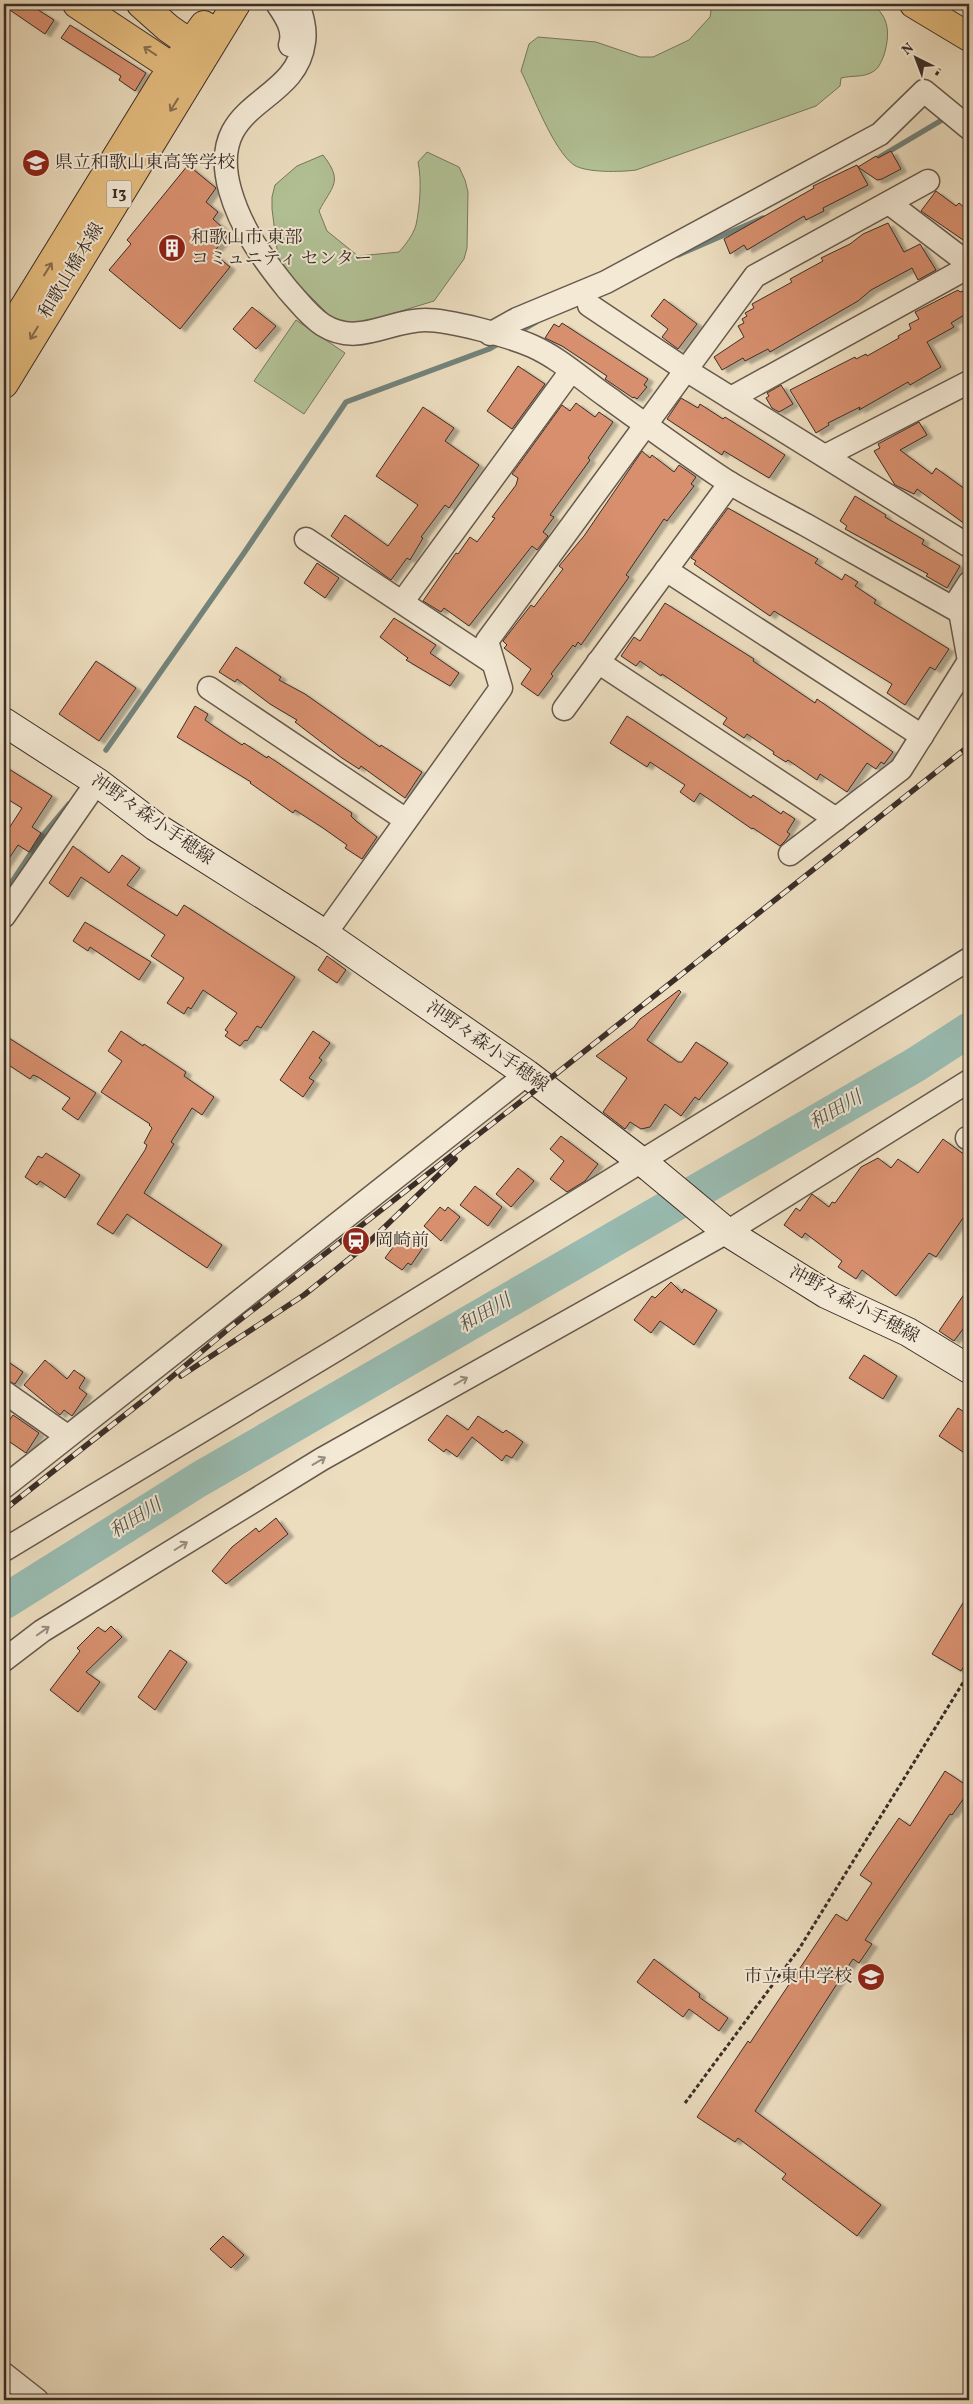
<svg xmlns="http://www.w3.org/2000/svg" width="973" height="2404" font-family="Vollkorn,'Noto Serif JP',serif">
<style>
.green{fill:#b2c296;stroke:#76785f}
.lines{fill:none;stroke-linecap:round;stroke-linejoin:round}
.stream{stroke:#73837b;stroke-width:5.5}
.river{stroke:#99bcb2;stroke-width:35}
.building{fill:#d78f6e;stroke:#3b2e28;filter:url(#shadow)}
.minor-casing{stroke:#675a4e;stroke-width:25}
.secondary-casing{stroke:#3b2e28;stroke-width:30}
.primary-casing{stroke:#3b2e28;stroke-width:30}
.motorway-casing{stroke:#3b2e28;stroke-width:30}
.path{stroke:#3b2e28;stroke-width:3;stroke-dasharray:4 2.5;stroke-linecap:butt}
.minor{stroke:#f3e9d5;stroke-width:22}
.secondary{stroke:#f3e9d5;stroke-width:28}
.primary{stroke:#e6be80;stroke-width:28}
.motorway{stroke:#e6be80;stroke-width:28}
.rail-casing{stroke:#3b2e28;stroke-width:5.5}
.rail{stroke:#f3e9d5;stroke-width:4;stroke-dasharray:11;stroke-linecap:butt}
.oneway{stroke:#886f50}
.oneway2{stroke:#978c7e}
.labels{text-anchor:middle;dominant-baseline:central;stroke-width:4;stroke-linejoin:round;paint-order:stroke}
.shield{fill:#f3e9d5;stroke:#72665c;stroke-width:1}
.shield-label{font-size:16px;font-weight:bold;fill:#3b2e28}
.poi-label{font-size:18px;fill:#3b2e28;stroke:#f3e9d5;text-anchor:start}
.street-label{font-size:18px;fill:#3b2e28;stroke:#f3e9d5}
.water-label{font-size:19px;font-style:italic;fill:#52524a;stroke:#f3e9d5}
</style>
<defs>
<filter id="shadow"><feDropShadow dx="5.5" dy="3" stdDeviation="1" flood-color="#0004"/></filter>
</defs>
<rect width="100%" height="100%" fill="#ecddbf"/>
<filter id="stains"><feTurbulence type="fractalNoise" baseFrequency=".004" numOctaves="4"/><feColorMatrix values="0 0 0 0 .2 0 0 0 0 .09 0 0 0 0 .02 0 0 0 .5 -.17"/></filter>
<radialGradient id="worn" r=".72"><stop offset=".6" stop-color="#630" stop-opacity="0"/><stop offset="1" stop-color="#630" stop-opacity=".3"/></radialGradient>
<g class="green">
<path d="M712 4H871C890 16 890 35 884 55 882 60 879 68 874 71 864 78 853 75 841 78L840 86 816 106 636 170C622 172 586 173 574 165 553 150 533 95 521 71L529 44 538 37 596 42 640 57H653L689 40 710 17Z"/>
<path d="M427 152 459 167 465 180 468 192 467 248 464 259 434 301 375 319 346 324 334 320 279 265 272 209V197L275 185 297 166 323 155C344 182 332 186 319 211L327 231 358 256 399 252C406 244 413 235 416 225 420 206 422 180 418 162Z"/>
<polygon points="296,320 345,353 304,414 254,381"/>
</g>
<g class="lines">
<g class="stream">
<polyline points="873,161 947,117"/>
<polyline points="678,255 763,218"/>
<polyline points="516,334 536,322"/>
<polyline points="106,750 244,553 346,402 489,349 501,342"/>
<polyline points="4,894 43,835 69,804"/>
</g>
<polyline class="river" points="4,1602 198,1480 915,1065 969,1030"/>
</g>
<g class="building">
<polygon points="4,4 29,4 54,20 45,34 4,6"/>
<polygon points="70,25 146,73 135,91 119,80 121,76 61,38"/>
<polygon points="891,151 901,169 882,179 877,180 858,167 876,156 878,158"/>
<polygon points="188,165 216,188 206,202 218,212 213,219 223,228 221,231 227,236 213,253 230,267 180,329 109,270 131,244 127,240"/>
<polygon points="857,165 868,185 823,208 824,211 806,220 804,216 747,250 744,245 730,254 724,239 814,188 813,186"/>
<polygon points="936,191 956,206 959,203 969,211 969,244 921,211"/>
<polygon points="888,223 904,252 920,244 936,270 918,280 912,268 871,290 858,301 770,352 768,349 745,361 743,358 722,370 714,357 744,337 738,326 744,323 742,319 747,316 745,313 754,308 752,304 792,282 790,279 823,261 821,258 850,244 863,234"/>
<polygon points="958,290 960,292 963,291 969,302 969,312 951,323 954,327 927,342 941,367 910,385 908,382 859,410 860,407 828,423 829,425 816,433 790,390 855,357 856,359 866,354 867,356 899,338 898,336 911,329 909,324 919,319 915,312"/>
<polygon points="664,299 697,324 678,349 662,337 668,329 651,316"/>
<polygon points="252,307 276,326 256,349 233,329"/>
<polygon points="562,323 648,379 644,385 647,387 637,399 634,397 633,398 605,379 607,376 562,346 545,338 554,324 559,327"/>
<polygon points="518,366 545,384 512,429 487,411"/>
<polygon points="781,385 793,404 779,412 772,408 766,398 769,396 767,393"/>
<polygon points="681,398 698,408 700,404 723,419 725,417 785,455 769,478 724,451 722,455 667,419"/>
<polygon points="576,403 595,417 599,412 613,422 588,458 590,460 550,515 554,517 543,532 548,536 537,550 532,546 469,626 444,608 441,612 423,601 456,553 458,554 470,537 477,542 495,518 492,517 516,485 518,478 512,474 562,405 570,411"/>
<polygon points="423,407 454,428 445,441 479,465 449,508 445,505 421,537 423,538 410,560 407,558 391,580 331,536 345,515 388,546 418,505 376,476"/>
<polygon points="919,422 927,435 900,450 932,474 936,468 969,492 969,527 917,489 914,494 895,485 874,451 880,448 878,444"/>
<polygon points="642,451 650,458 652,455 674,472 679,465 696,477 691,484 694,486 667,521 664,519 626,575 629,577 581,645 578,642 575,647 573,645 551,674 553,676 538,696 521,684 531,669 504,648 507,645 503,641 531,605 534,607 563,569 559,566 584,536"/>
<polygon points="855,496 886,515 885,517 924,540 922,544 960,566 947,588 926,576 928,574 845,529 847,526 840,521"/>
<polygon points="728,508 818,559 815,563 842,580 845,574 858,582 855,586 876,600 874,603 949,649 935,670 930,667 905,705 887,693 892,684 774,611 770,616 694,564 696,561 691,558"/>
<polygon points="317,563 339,578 325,598 304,583"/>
<polygon points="665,603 754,659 753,661 815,703 817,699 893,752 884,764 881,762 876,769 867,763 847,792 820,774 817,780 788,760 786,762 773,754 774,752 747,734 744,738 723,724 727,718 662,674 661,676 640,661 636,666 621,656 634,637 640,641"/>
<polygon points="394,618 436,645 430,653 459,673 450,686 406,660 408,658 380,637"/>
<polygon points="236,647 281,677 279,680 305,694 380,747 381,745 422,772 405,798 361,766 359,769 342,758 295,722 297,720 270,704 237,679 235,682 219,672"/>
<polygon points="96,661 136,688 99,741 59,714"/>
<polygon points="195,706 208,714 205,720 215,727 242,745 244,743 267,758 268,756 352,813 351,816 356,821 377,837 362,859 345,848 347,845 323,828 295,810 293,813 250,783 251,782 177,737"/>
<polygon points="627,716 751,798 753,795 781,814 783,811 795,819 787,832 790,834 785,841 780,846 753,828 752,829 700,793 694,802 680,792 685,785 650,762 647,767 610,743"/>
<polygon points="4,766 52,796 32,827 41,833 29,852 18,845 4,866 4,836 22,808 4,797"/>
<polygon points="73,846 109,873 122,855 140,868 127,885 177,916 184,905 295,977 261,1028 257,1026 247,1041 245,1040 240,1046 225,1036 228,1032 225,1030 237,1013 203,990 191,1009 188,1007 184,1014 167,1003 184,978 151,956 165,935 81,877 68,897 49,883"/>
<polygon points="85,922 151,962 139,980 90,947 88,951 73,941"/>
<polygon points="327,956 346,970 337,983 318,970"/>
<polygon points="679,990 681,992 647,1040 678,1062 682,1062 696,1042 728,1063 699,1100 695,1097 681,1116 665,1104 650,1127 641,1129 630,1122 625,1129 603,1112 627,1078 596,1056 634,1027 640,1019"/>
<polygon points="121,1031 143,1046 144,1044 186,1072 184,1076 214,1097 202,1115 192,1108 171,1142 174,1144 144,1193 222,1245 207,1268 127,1214 113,1234 97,1224 145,1150 147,1145 144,1143 152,1128 149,1125 150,1124 101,1092 122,1061 108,1051"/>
<polygon points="313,1031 330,1043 319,1058 322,1060 309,1078 314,1081 303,1097 280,1080"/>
<polygon points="4,1035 96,1093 78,1120 62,1109 70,1098 38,1077 33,1075 30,1079 4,1062"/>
<polygon points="561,1136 598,1164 585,1181 567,1192 550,1179 564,1161 550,1149"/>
<polygon points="943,1139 969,1158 969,1223 963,1218 936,1257 929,1253 896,1296 862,1270 856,1279 838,1267 842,1261 805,1233 802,1238 784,1225 796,1208 800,1211 812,1194 829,1207 832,1202 835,1203 861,1167 878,1158 891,1168 898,1159 918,1173"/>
<polygon points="46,1153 80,1175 65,1198 40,1181 37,1185 25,1177 38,1156 42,1158"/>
<polygon points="518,1168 534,1181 511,1207 496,1194"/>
<polygon points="475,1186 502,1207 488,1226 460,1205"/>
<polygon points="440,1207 445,1211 448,1207 460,1217 441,1241 424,1226"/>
<polygon points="404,1232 424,1246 411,1265 408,1263 402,1270 385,1258"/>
<polygon points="671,1282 682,1293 684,1289 717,1310 694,1345 660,1321 651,1333 634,1320 652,1296 655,1298"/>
<polygon points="969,1287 969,1321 954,1341 939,1331"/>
<polygon points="864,1355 897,1376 883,1399 849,1378"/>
<polygon points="4,1359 23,1372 15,1384 4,1379"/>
<polygon points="45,1360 67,1379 74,1370 85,1378 79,1388 87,1394 72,1416 64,1410 60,1415 24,1385"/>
<polygon points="958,1408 969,1415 969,1456 939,1436"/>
<polygon points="13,1415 39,1433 26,1453 4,1438 4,1428"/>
<polygon points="447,1415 468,1430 478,1416 503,1433 506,1430 523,1442 512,1458 506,1455 502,1461 472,1437 457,1457 446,1449 444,1452 428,1440"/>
<polygon points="276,1518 288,1534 226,1584 212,1571 232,1547 256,1528 259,1532"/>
<polygon points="969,1593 969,1657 961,1671 932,1654"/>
<polygon points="111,1626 122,1637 86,1672 100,1682 78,1712 50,1690 80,1651 77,1648 98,1627 105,1632"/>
<polygon points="170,1650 187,1662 155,1710 138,1697"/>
<polygon points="945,1771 969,1787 969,1791 952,1815 950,1814 865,1940 872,1944 859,1963 853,1959 755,2111 881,2205 857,2236 782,2179 786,2174 738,2138 735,2142 697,2117 748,2041 750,2043 836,1914 847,1921 872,1883 860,1875 899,1818 910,1826"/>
<polygon points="654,1959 700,1994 699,1997 728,2018 719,2031 689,2009 683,2017 637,1982"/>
<polygon points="223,2236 244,2255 231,2268 210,2249"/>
</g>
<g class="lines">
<g class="minor-casing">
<g id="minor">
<path d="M298 4C302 16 306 29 304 42 296 107 205 99 230 190 241 229 263 259 288 290 299 302 309 316 323 325 358 347 389 320 425 320 450 320 509 336 532 346 559 358 582 379 606 396 646 425 687 455 728 482 753 497 780 511 806 525 857 554 909 583 960 612"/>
<path d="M278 5C286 17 295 30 290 45"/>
<polyline points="889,203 969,264"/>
<polyline points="589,305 686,370 969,546"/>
<polyline points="490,334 517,319 606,282 880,134 924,91 969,128"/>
<polyline points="731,398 969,267"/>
<polyline points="825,456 969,382"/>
<polyline points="306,539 492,662"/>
<polyline points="666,570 922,736"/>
<polyline points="403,601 571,371"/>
<polyline points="598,662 836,819"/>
<polyline points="209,688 406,820"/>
<polyline points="564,709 730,483"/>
<polyline points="790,854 901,769 969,661 958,600 969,583"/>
<polyline points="4,916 97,782"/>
<polyline points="325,934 501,688 487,641 755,276 928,181"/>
<polyline points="967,1138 969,1139"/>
<polyline points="4,1392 67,1436"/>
<polyline points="4,1487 527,1074"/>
<polyline points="4,1550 339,1348 969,959"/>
<polyline points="4,1660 42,1631 322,1459 727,1232 969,1081"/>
<polyline points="4,2374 37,2400"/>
</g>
</g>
<g class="secondary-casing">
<polyline id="secondary" points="4,722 97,782 156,827 325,934 527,1074 650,1168 727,1232 826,1294 908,1332 969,1369"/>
</g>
<g class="primary-casing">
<g id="primary">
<polyline points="4,340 162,83 204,25"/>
<polyline points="4,384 236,4"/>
</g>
</g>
<g class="motorway-casing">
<g id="motorway">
<polyline points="77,4 190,79"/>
<polyline points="141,4 168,28 205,54"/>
<polyline points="914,4 969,37"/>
</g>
</g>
<g class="path">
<polyline points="936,75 940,69"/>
<polyline points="685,2103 799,1949 969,1673"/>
</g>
<use href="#minor" class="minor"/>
<use href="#secondary" class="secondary"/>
<use href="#primary" class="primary"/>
<use href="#motorway" class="motorway"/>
<g class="rail-casing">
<g id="rail">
<polyline points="181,1376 304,1295 364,1247 455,1159"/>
<polyline points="4,1510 149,1396 232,1326 542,1085 969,746"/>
</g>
</g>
<use href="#rail" class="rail"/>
</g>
<defs><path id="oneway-shaft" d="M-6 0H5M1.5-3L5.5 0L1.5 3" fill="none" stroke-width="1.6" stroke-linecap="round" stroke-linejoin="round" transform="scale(1.25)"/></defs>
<g class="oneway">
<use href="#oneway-shaft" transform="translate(150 51) rotate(-146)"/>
<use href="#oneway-shaft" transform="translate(174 105) rotate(122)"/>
<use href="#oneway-shaft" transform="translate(48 269) rotate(-58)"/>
<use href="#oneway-shaft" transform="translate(34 333) rotate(121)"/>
</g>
<g class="oneway2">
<use href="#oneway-shaft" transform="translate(461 1381) rotate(-29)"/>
<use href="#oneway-shaft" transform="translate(319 1461) rotate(-31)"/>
<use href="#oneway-shaft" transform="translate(181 1546) rotate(-32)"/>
<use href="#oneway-shaft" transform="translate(43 1631) rotate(-35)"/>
</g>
<defs>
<g id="school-disc" transform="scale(1.4375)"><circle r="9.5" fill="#8f2418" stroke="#f3e9d5"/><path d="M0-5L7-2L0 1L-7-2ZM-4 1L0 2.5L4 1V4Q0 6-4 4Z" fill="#fff"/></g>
<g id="building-disc" transform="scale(1.4375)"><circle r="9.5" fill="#8f2418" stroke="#f3e9d5"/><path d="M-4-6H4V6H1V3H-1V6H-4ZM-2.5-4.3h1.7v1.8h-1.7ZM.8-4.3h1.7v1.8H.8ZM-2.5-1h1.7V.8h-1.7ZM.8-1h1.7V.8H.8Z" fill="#fff"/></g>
<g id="station-disc" transform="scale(1.4375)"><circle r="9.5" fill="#8f2418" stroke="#f3e9d5"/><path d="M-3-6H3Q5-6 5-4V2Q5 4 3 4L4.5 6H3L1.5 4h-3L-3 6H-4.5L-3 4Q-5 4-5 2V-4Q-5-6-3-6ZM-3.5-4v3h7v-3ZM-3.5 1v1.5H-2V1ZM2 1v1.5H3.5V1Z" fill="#fff"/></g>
</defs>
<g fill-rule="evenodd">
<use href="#school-disc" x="36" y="163"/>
<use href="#building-disc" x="172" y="248"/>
<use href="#station-disc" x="356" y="1241"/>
<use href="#school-disc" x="871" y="1977"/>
</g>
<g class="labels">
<rect class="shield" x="106.5" y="180.5" width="25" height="27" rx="4"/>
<g class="shield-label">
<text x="119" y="194">13</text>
</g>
<g class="poi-label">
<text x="55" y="163">県立和歌山東高等学校</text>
<text x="191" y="238">和歌山市 東部<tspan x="191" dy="21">コミュニティ センター</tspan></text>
<text x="375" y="1241">岡崎前</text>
<text x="852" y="1977" text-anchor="end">市立東中学校</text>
</g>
<g class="street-label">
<text transform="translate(72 271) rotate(-59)">和歌山橋本線</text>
<text transform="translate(152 820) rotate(35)">沖野々森小手穂線</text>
<text transform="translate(487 1047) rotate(35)">沖野々森小手穂線</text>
<text transform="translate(854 1305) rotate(28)">沖野々森小手穂線</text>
</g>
<g class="water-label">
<text transform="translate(836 1111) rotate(-30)">和田川</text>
<text transform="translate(485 1314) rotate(-30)">和田川</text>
<text transform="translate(136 1519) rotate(-32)">和田川</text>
</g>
</g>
<rect width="973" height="2404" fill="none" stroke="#ecddbf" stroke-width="20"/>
<rect x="5" y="5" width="963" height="2394" fill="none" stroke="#3b2e28" stroke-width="2.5"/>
<rect x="10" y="10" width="953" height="2384" fill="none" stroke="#3b2e28"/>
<g transform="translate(916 58) rotate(318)" stroke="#f3e9d5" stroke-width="4" paint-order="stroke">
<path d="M0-4L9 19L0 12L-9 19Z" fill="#3b2e28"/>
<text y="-8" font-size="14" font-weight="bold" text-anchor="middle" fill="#3b2e28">N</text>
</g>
<rect width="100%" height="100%" filter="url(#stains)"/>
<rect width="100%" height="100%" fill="url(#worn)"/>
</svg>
